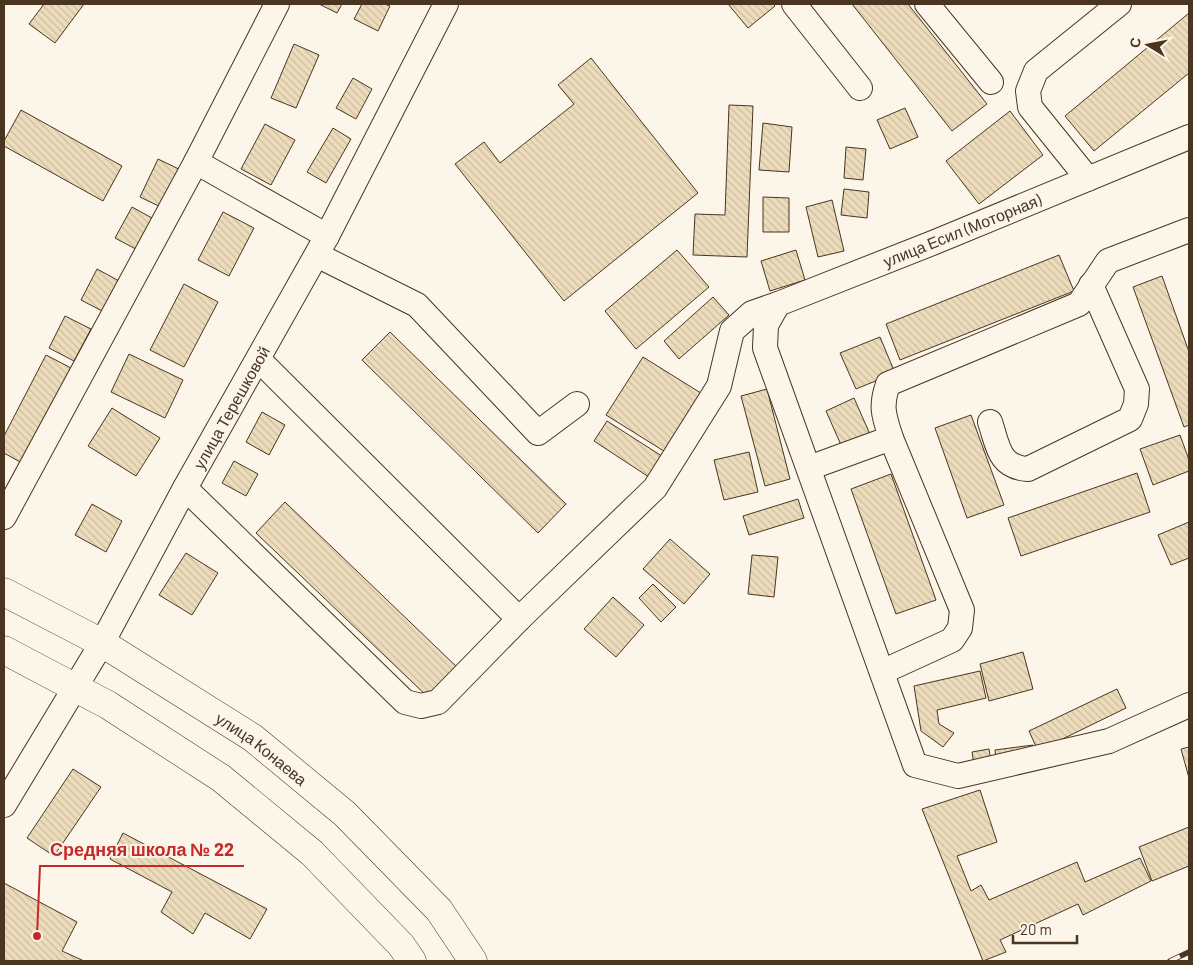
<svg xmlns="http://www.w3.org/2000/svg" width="1193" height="965" font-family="Barlow,sans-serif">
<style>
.building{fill:url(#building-back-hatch);stroke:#4a3520}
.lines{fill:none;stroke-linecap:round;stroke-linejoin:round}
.minor-casing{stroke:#4a3520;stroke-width:26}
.major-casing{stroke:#4a3520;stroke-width:29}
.minor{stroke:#fbf6e9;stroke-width:24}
.major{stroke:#fbf6e9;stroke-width:28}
.rail-casing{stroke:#4a3520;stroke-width:5.5}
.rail{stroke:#fbf6e9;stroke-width:4;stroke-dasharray:11;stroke-linecap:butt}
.labels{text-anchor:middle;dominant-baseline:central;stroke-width:4;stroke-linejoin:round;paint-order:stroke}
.street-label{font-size:16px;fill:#4a3520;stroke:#fbf6e9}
.leader{fill:none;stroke:#c62828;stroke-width:2}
.callout-dot{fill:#c62828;stroke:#fbf6e9;stroke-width:2}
.callout-label{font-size:18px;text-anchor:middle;font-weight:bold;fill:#c62828;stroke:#fbf6e9;stroke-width:4;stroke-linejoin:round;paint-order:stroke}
</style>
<defs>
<pattern id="building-back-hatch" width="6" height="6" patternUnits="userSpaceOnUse" patternTransform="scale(1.25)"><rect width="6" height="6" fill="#ecdcbc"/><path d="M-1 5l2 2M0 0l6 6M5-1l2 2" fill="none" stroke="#ccbda1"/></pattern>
</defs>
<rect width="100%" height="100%" fill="#fbf6e9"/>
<g class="building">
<polygon points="44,4 84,4 55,43 29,24"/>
<polygon points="319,4 342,4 337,13"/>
<polygon points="362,4 385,4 390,6 378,31 354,19"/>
<polygon points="728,4 773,4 775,6 748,28"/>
<polygon points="852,4 908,4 987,104 952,131"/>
<polygon points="1189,13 1189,73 1094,151 1065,116"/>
<polygon points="294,44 319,55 296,108 271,98"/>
<polygon points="591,58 698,193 564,301 455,164 484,142 500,163 574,104 558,85"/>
<polygon points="353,78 372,89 356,119 336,108"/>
<polygon points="729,105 753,106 747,257 693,255 695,214 725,215"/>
<polygon points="905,108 918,137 890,149 877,120"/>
<polygon points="21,110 122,166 103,201 4,146 4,141"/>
<polygon points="1010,111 1043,155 979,204 946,161"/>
<polygon points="763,123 792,127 789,172 759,170"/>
<polygon points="265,124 295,140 271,185 241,169"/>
<polygon points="333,128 351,139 326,183 307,172"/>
<polygon points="846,147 866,149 863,180 844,178"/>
<polygon points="158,159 185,172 167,210 140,197"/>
<polygon points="844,189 869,192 867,218 841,215"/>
<polygon points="763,197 789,198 789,232 763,232"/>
<polygon points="832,200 844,251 818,257 806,207"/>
<polygon points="132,207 161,223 145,254 115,238"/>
<polygon points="223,212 254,228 229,276 198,260"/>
<polygon points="677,250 709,287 636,349 605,311"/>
<polygon points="796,250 805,280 770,291 761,261"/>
<polygon points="1059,255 1074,291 900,360 886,324"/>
<polygon points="97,269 121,282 104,312 81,300"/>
<polygon points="1162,276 1189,352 1189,425 1184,427 1133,287"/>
<polygon points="184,284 218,302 184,367 150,350"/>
<polygon points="713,297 729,315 679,359 664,341"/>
<polygon points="65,316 91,329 74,361 49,348"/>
<polygon points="390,332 566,504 538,533 362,360"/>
<polygon points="880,337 895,373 856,389 840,353"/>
<polygon points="129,354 183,380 165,418 111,392"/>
<polygon points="46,355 71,368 22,463 4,453 4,436"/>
<polygon points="643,357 704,395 667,453 606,415"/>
<polygon points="767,389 790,479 765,486 741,396"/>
<polygon points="854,398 873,441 845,454 826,411"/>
<polygon points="112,408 160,438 136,476 88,446"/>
<polygon points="262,412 285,425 269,455 246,442"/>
<polygon points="971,415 1004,505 967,518 935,428"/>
<polygon points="607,421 668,460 655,481 594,441"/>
<polygon points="1180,435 1189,460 1189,471 1153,485 1140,449"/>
<polygon points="749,452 758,492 724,500 714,460"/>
<polygon points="234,461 258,474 246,496 222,483"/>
<polygon points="1137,473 1150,512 1021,556 1008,518"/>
<polygon points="891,474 936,600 896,614 851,489"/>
<polygon points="798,499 804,518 749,535 743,516"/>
<polygon points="285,502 460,670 431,700 256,533"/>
<polygon points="92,504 122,521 106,552 75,535"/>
<polygon points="1189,522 1189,558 1171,565 1158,535"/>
<polygon points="670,539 710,574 684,604 643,569"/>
<polygon points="186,553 218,573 192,615 159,595"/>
<polygon points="752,555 778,557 774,597 748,594"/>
<polygon points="653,584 676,607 661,622 639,598"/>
<polygon points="613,597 644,625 616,657 584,629"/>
<polygon points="1023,652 1033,689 989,701 980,664"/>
<polygon points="980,671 986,698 937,710 939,724 954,733 943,747 921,731 914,686"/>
<polygon points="1117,689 1126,708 1038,751 1029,731"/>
<polygon points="1033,745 1035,754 996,760 995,750"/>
<polygon points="1189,747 1189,778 1181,749"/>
<polygon points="989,749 991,762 974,765 972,752"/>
<polygon points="73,769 101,787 54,856 27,838"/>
<polygon points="980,790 997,842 957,856 971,891 981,885 989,900 1077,862 1085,882 1140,858 1151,881 1083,915 1078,904 1000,940 1006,952 983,961 922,809"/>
<polygon points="1189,827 1189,866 1152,881 1139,847"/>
<polygon points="123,833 267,909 250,939 205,913 193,934 161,912 172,892 110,859"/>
<polygon points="4,883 77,922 62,951 84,961 4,961"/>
</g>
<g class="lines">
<g class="minor-casing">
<g id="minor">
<polyline points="794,4 860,88"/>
<polyline points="927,4 991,82"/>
<polyline points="1189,137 935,242 778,304 766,325 765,348 915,765 958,776 1109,741 1189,705"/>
<polyline points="196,162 327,236"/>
<polyline points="1088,179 1030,107 1028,91 1036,71 1119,4"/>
<polyline points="317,255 417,305 538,433 577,404"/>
<polyline points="259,360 519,619"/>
<path d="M990 422C998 445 998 467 1028 469L1130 419 1136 404 1137 389 1091 285"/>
<polyline points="809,468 891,438"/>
<polyline points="185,488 405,702 421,706 438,702 519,619 655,488 719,386 732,331 752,313 778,304"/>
<polyline points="4,517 196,162 277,4"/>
<path d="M882 672 952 640 960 628 962 610 891 438C884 416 880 407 888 384L1079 304 1108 261 1189 230"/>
<path id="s1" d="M4 805 102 643 185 488 327 236 446 4"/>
</g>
</g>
<g class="major-casing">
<g id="major">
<path id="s2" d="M4 592 102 643 253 738 345 814 439 910 473 961"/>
<polyline points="4,650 108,705 221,778 312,853 401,945 412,961"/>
</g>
</g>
<use href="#minor" class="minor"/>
<use href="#major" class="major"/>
<g class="rail-casing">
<polyline id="rail" points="1170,961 1189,952"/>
</g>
<use href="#rail" class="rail"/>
</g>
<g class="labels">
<g class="street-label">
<text transform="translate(962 230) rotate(-22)">улица Есил (Моторная)</text>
<text stroke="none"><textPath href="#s1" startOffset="458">улица Терешковой</textPath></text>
<text stroke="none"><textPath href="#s2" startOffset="302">улица Конаева</textPath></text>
</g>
</g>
<path class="leader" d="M37 936L40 866H244"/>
<circle class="callout-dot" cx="37" cy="936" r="5"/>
<g class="callout-label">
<text x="142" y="856">Средняя школа № 22</text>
</g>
<rect width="1193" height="965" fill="none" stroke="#4a3520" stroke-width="10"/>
<g transform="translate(1148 45) rotate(280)" stroke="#fbf6e9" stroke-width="4" paint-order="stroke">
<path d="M0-4L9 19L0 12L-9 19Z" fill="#4a3520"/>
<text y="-8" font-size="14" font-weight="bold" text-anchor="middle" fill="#4a3520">С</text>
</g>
<path d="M1013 935v8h64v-8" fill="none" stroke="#4a3520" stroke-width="2.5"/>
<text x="1020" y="935" font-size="15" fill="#4a3520" stroke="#fbf6e9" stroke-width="4" paint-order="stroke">20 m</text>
</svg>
